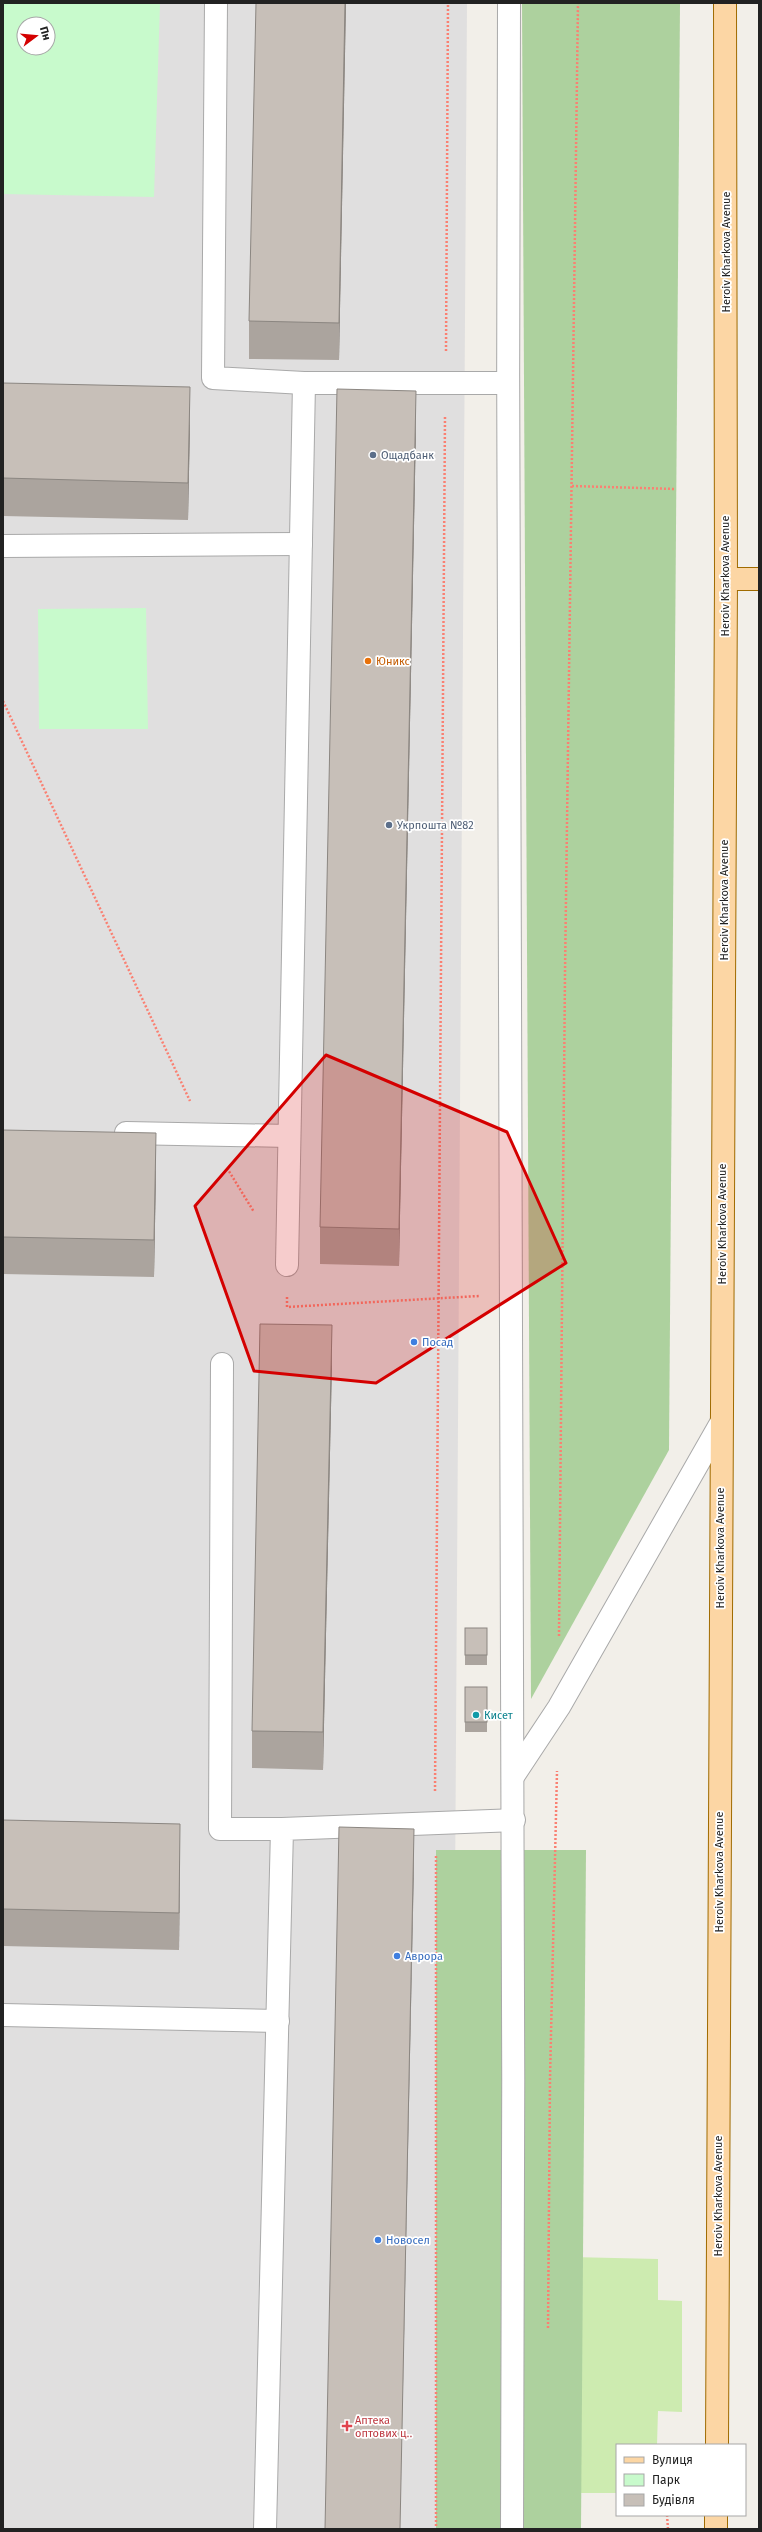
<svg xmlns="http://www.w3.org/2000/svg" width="762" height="2532" font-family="'Fira Sans',sans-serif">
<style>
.residential{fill:#e0dfdf;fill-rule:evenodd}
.grass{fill:#cdebb0}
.forest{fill:#add19e}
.park{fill:#c8facc;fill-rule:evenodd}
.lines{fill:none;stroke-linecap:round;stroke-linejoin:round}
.minor-casing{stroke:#a9a9a9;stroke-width:24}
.major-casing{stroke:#a06b00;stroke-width:24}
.path{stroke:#fa8072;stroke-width:2.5;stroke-dasharray:2 2;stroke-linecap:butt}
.minor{stroke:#fff;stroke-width:22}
.major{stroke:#fcd6a4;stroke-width:22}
.wall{fill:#aba49e}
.shaded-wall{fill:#8b8681}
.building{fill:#c7bfb8;stroke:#8b8681}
.marked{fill:#d40000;fill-opacity:0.2;stroke:#d40000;stroke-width:3;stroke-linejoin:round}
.service-dot{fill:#5c6f8a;stroke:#fff;stroke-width:1.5}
.food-dot{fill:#e8710a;stroke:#fff;stroke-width:1.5}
.shop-dot{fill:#3f7fe0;stroke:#fff;stroke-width:1.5}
.culture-dot{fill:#0f9aa8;stroke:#fff;stroke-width:1.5}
.health-dot{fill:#e0444e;stroke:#fff;stroke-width:1.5}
.labels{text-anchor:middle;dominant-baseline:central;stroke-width:3.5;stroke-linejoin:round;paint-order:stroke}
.street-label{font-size:11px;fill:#222;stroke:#fff}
.service-label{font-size:11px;fill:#4e5e75;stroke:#fff;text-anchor:start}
.food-label{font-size:11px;fill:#c56008;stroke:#fff;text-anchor:start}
.shop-label{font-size:11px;fill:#366cbe;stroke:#fff;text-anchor:start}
.culture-label{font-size:11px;fill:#0d838f;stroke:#fff;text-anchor:start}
.health-label{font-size:11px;fill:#be3a42;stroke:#fff;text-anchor:start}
</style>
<rect width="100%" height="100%" fill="#f2efe9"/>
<path class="residential" d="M3 3H467L451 2529H3ZM24 24H48V48H24Z"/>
<polygon class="grass" points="571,2257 658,2259 658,2300 682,2301 682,2412 658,2411 657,2445 617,2445 617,2493 568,2493"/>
<g class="forest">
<polygon points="522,3 680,3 669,1450 531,1699"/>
<polygon points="436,1850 586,1850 581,2529 436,2529"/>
</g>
<g class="park">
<path d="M3 3H160L154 197 3 194ZM24 24H48V48H24Z"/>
<polygon points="146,608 148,729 39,729 38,609"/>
</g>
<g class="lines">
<g class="minor-casing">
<g id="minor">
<polyline points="216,3 213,378 304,383 507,383"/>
<path d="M509 3C505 845 517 1687 512 2529"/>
<polyline points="3,546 301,544"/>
<polyline points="126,1133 289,1136"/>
<polyline points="287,1265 304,383"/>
<polyline points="222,1364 220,1829 282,1829"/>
<polyline points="514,1775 559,1707 721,1423"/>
<polyline points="3,2015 278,2021"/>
<polyline points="265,2529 282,1829 514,1820"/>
</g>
</g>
<g class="major-casing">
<g id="major">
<polyline points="726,579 759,579"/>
<polyline points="717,2445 726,579 725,3"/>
<polyline points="716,2529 716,2515"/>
</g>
</g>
<g class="path">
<polyline points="446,351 448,3"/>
<polyline points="572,486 676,489"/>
<polyline points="3,701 190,1101"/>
<polyline points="227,1168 254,1212"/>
<polyline points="287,1297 287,1307 479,1296"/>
<polyline points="559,1636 565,973 578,3"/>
<polyline points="435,1791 445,416"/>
<polyline points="436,1856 436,2529"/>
<polyline points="548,2328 550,2078 557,1771"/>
<polyline points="667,2515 668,2529"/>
</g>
<use href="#minor" class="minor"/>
<use href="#major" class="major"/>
</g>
<g class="wall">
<polygon points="346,3 339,360 249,359 249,321"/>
<polygon points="3,383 190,425 188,520 3,516"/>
<polygon points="416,428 399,1266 320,1264 320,1227"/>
<polygon points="3,1130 156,1171 154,1277 3,1274"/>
<polygon points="332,1363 323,1770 252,1768 252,1731"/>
<rect x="465" y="1628" width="22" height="37"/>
<rect x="465" y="1687" width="22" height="45"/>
<polygon points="3,1820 180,1861 179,1950 3,1946"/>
</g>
<g class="shaded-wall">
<polygon points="345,3 346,3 339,360 339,323"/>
<polygon points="190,387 190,425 188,520 188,483"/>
<polygon points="416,391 416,428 399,1266 399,1229"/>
<polygon points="156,1133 156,1171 154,1277 154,1240"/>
<polygon points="332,1325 332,1363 323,1770 323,1732"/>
<polygon points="180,1824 180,1861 179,1950 179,1913"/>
<polygon points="414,1829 414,1866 400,2529"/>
</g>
<g class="building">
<polygon points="256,3 345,3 339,323 249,321"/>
<polygon points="3,383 190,387 188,483 3,478"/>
<polygon points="337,389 416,391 399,1229 320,1227"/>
<polygon points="3,1130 156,1133 154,1240 3,1237"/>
<polygon points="260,1324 332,1325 323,1732 252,1731"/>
<rect x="465" y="1628" width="22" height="27"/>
<rect x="465" y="1687" width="22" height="35"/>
<polygon points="3,1820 180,1824 179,1913 3,1909"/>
<polygon points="339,1827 414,1829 400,2529 325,2529"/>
</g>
<path class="marked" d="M326 1055 507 1132 566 1263 376 1383 254 1371 195 1206Z"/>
<g class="service-dot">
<circle cx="373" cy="455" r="4"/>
<circle cx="389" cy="825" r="4"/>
</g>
<circle class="food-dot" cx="368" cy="661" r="4"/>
<g class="shop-dot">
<circle cx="414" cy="1342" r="4"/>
<circle cx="397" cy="1956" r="4"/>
<circle cx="378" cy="2240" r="4"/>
</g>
<circle class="culture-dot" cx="476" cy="1715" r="4"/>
<path class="health-dot" d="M345 2420h4v4h4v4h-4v4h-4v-4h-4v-4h4z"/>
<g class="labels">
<g class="street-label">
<text transform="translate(726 252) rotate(-90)">Heroiv Kharkova Avenue</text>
<text transform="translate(725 576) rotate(-90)">Heroiv Kharkova Avenue</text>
<text transform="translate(724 900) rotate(-90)">Heroiv Kharkova Avenue</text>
<text transform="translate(722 1224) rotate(-90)">Heroiv Kharkova Avenue</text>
<text transform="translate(720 1548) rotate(-90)">Heroiv Kharkova Avenue</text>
<text transform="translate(719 1872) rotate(-90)">Heroiv Kharkova Avenue</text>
<text transform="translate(718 2196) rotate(-90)">Heroiv Kharkova Avenue</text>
</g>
<g class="service-label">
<text x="381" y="455">Ощадбанк</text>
<text x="397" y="825">Укрпошта №82</text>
</g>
<g class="food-label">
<text x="376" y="661">Юникс</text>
</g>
<g class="shop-label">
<text x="422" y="1342">Посад</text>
<text x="405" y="1956">Аврора</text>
<text x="386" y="2240">Новосел</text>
</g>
<g class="culture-label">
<text x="484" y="1715">Кисет</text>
</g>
<g class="health-label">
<text x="355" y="2420">Аптека<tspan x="355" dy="13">оптових ц‥</tspan></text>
</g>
</g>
<rect width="762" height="2532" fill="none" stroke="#222222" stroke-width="8"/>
<rect x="616" y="2444" width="130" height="72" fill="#ffffff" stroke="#a7a7a7"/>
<rect x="624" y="2457" width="20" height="6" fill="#fcd6a4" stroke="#a7a7a7"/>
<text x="652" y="2464" font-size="12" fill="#222222">Вулиця</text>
<rect x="624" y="2474" width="20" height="12" fill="#c8facc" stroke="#a7a7a7"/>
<text x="652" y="2484" font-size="12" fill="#222222">Парк</text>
<rect x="624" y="2494" width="20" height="12" fill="#c7bfb8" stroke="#a7a7a7"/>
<text x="652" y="2504" font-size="12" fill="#222222">Будівля</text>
<g transform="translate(36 36) rotate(74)"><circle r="19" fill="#ffffff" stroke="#a7a7a7"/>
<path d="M0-3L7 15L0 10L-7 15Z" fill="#d40000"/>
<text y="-6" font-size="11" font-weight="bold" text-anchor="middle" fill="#222222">Пн</text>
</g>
</svg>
